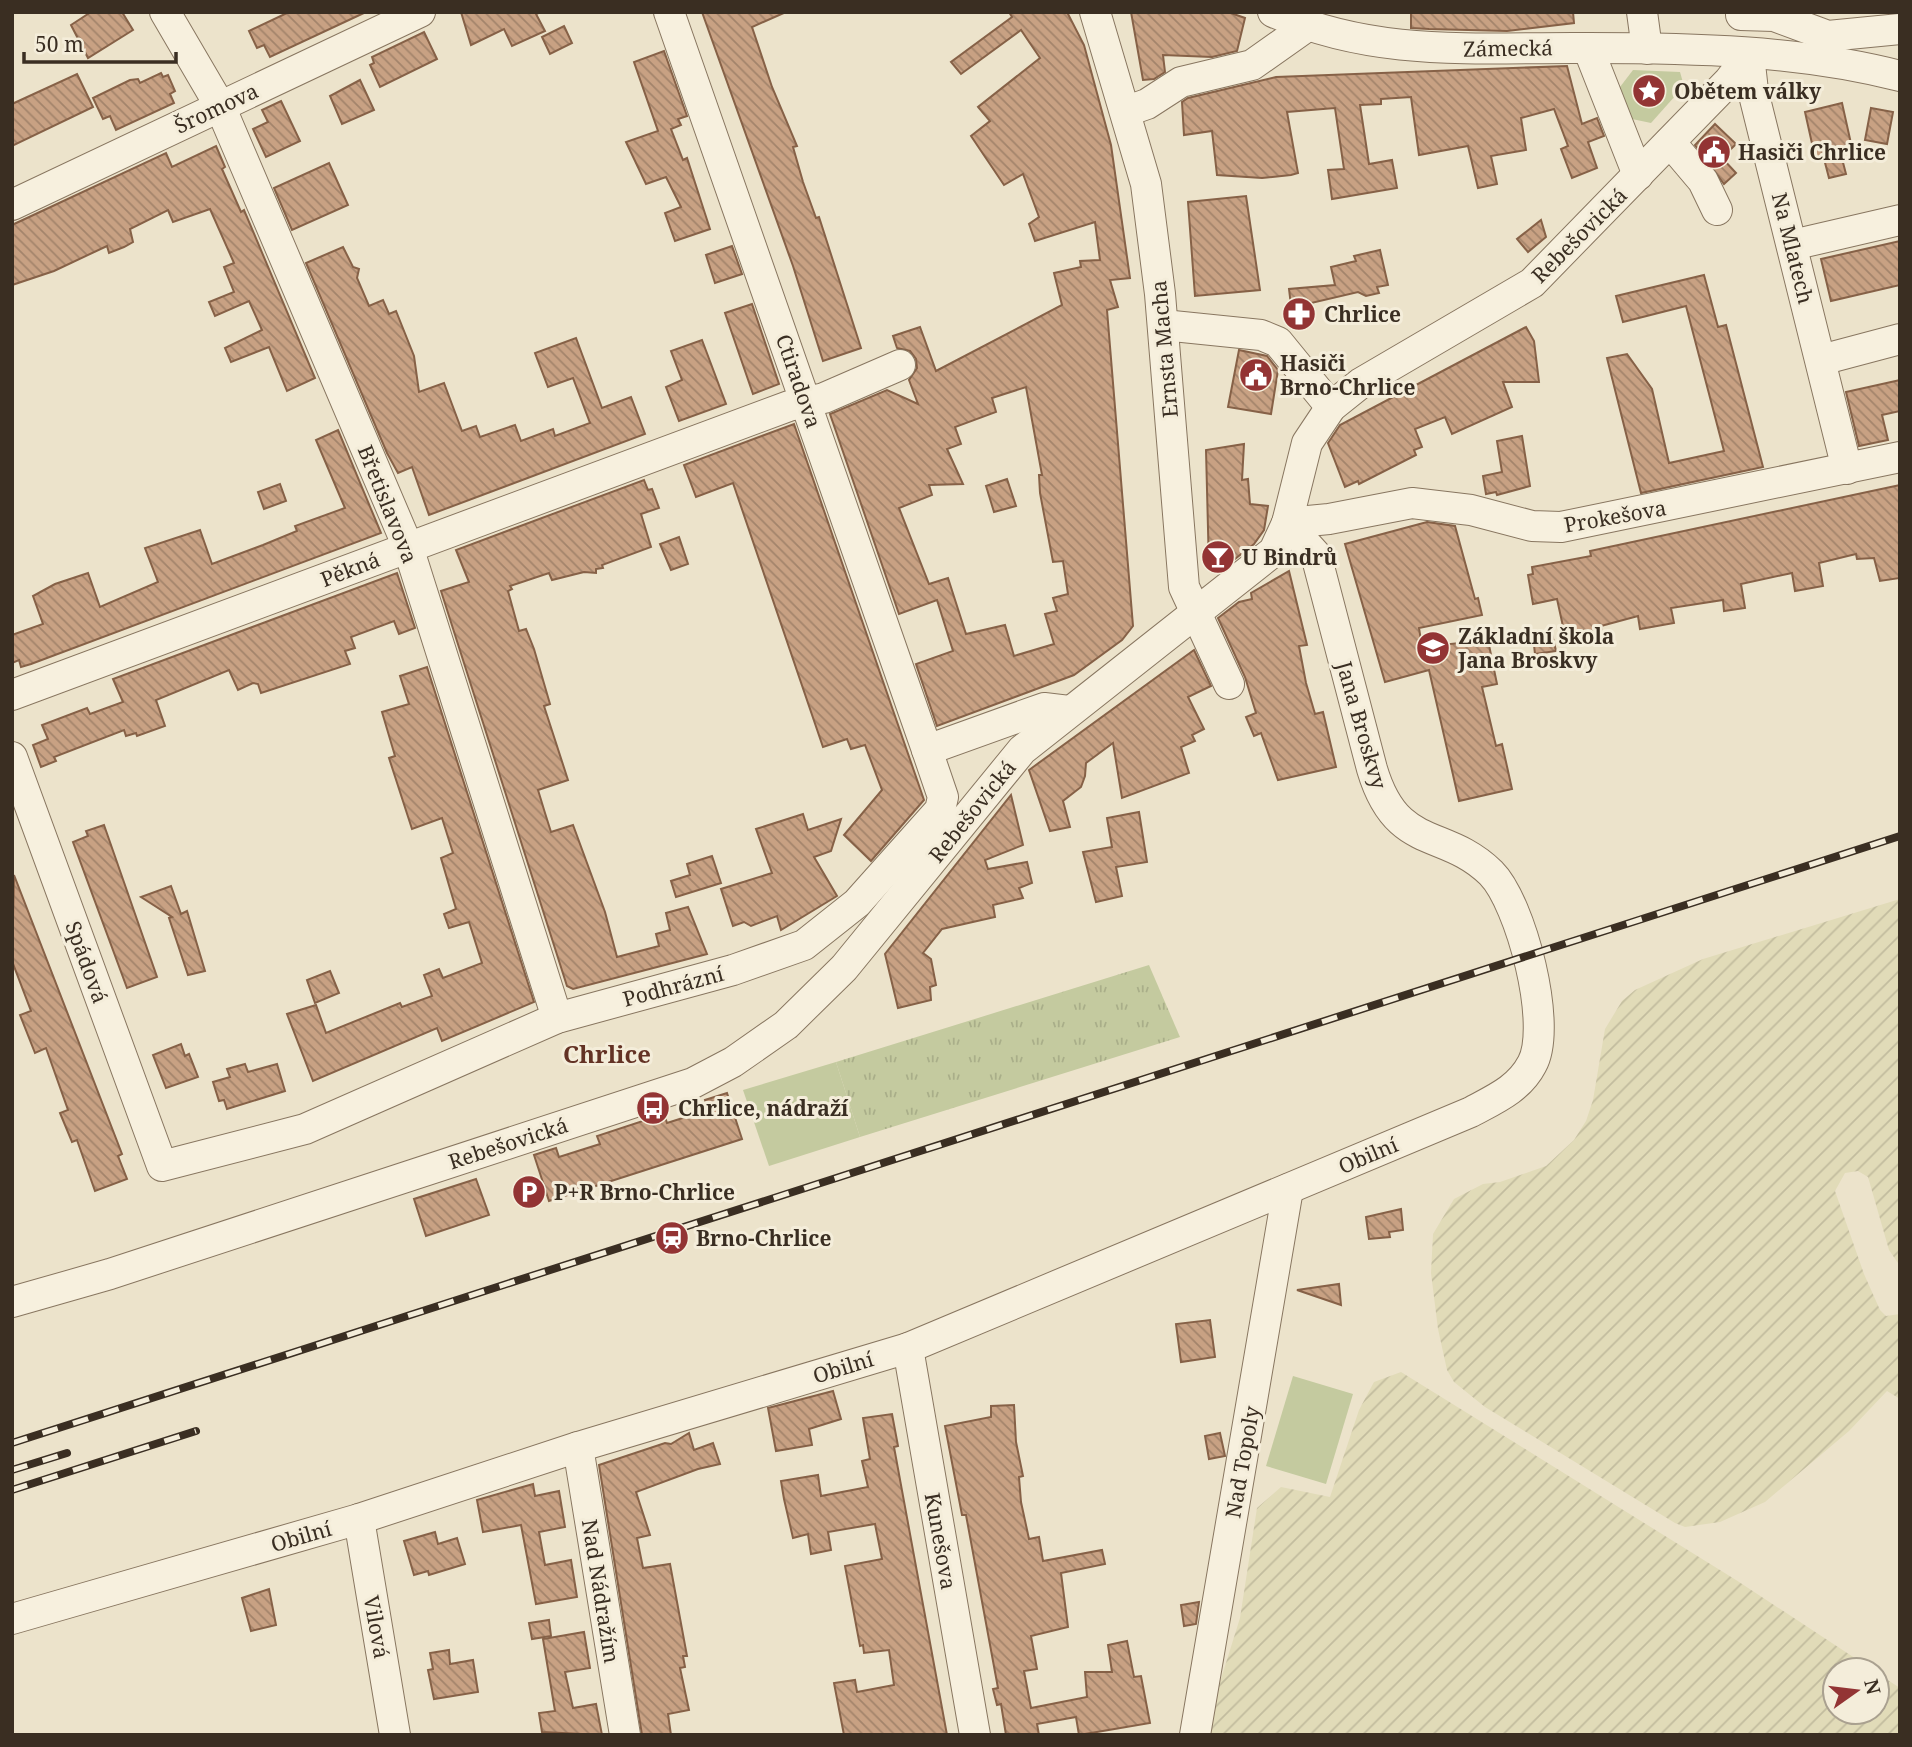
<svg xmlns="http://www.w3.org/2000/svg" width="1912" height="1747" font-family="'Noto Serif',serif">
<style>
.farmland{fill:url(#farmland-furrows)}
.grass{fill:url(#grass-tufts)}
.green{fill:#c4ca9f}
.building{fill:url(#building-back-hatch);stroke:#866147;stroke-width:2;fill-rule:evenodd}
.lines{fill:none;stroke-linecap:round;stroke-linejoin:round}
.minor-casing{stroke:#887660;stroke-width:32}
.minor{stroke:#f7f0de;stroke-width:30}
.rail-casing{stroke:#3a2e22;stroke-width:8}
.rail{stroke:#f4edda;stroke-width:5;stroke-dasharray:16;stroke-linecap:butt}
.labels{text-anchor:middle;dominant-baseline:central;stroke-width:6;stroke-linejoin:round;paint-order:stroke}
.street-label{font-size:21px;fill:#3a2e22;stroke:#f4edda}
.poi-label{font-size:21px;font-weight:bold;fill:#3a2e22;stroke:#f4edda;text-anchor:start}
.quarter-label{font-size:24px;font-weight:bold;fill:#633224;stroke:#f4edda}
</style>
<defs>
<pattern id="farmland-furrows" width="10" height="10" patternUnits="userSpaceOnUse" patternTransform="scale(1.75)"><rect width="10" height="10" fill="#e1dbb8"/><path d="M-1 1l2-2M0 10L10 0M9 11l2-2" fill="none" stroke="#c2bc9e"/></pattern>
<pattern id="grass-tufts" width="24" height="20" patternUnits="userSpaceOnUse" patternTransform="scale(1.75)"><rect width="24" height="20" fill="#c4ca9f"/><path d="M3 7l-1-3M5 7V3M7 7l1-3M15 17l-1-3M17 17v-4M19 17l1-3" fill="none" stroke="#a9ae89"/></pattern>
<pattern id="building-back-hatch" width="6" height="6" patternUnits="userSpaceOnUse" patternTransform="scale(1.75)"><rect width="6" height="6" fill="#c8a183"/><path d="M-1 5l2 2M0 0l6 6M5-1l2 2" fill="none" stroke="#a3846b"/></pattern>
</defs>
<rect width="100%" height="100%" fill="#ece3cb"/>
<g class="farmland">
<polygon points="1900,899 1900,1266 1889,1250 1868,1177 1858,1171 1845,1173 1835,1191 1864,1274 1880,1310 1886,1316 1900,1314 1900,1399 1887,1391 1849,1431 1765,1502 1720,1522 1685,1527 1675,1523 1485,1407 1454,1382 1447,1370 1438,1329 1431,1273 1433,1234 1454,1199 1483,1184 1500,1182 1546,1166 1574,1140 1586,1121 1593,1100 1605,1029 1622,1001 1635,990 1703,959"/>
<polygon points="1401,1372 1736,1580 1873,1670 1835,1670 1835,1712 1877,1712 1877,1673 1900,1688 1900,1735 1210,1735 1215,1698 1240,1618 1257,1508 1281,1487 1330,1497 1359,1410 1374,1382"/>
</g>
<polygon class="grass" points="1149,965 1180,1037 860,1137 836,1062"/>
<g class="green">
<polygon points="1633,70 1680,72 1684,86 1651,123 1632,119 1620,87"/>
<polygon points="836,1062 860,1137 769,1166 743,1090"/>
<polygon points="1293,1376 1353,1394 1326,1484 1266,1466"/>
</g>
<g class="building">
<polygon points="91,12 122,12 133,30 88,58 71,25"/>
<polygon points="289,12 366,12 270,57 264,45 257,48 249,31"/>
<polygon points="461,12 541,12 536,14 545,31 512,46 504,29 471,45"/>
<polygon points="702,12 786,12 752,27 772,87 797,146 793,147 803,182 816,218 819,217 861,348 823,361 793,266"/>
<path d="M1009 12H1067L1084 45 1111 145 1130 278 1110 280 1118 307 1107 310 1133 626 1122 640 1074 675 937 726 916 664 953 651 937 600 899 614 830 414 887 390 918 404 909 380 917 368 916 359 910 351 897 348 893 336 920 327 936 371 1062 305 1054 273 1081 267 1080 261 1100 260 1095 222 1035 241 1029 224 1039 217 1023 174 1004 185 971 136 990 121 978 107 1040 58 1021 30 961 74 951 62 1012 17ZM1026 387 1042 475H1039L1040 493 1053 562 1063 561 1068 594 1053 598 1057 611 1045 614 1054 644 1014 656 1005 625 966 634 948 578 929 584 899 508 932 495 929 485 963 484 947 449 961 444 955 427 996 412 992 398Z"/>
<polygon points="1131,12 1228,12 1245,18 1237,51 1212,57 1163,55 1165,72 1154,79 1143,80"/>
<polygon points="1411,12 1573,12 1574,23 1507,31 1429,29 1411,28"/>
<polygon points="564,26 572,43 550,54 542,37"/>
<polygon points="424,32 437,59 380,87 370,65 374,63 372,57"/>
<polygon points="664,51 687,116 678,119 681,125 671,129 683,160 687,158 710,229 675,241 665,213 681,207 666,177 646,184 626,142 658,131 634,62"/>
<polygon points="1567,66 1582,124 1597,118 1604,136 1588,142 1597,168 1572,178 1561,149 1568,146 1554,109 1521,118 1526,150 1491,156 1497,184 1478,188 1468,146 1419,155 1411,97 1381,99 1381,104 1360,105 1369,164 1392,160 1397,188 1332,199 1328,170 1344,169 1335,108 1287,112 1298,173 1291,175 1262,178 1217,175 1212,131 1184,135 1182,102 1188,98 1276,77"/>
<polygon points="161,73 163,77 168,75 175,91 170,94 174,103 116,130 110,116 103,119 93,98 130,80 138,79 140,83"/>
<polygon points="77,74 93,107 12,146 12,104"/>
<polygon points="360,80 374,110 342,124 330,96"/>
<polygon points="281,101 300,141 266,157 253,129 268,122 262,110"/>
<polygon points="1842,103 1852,148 1840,151 1846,174 1829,178 1823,155 1815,157 1805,112"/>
<polygon points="1871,108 1893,112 1887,144 1865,140"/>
<polygon points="1715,124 1736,144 1722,158 1736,173 1724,184 1695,145"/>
<polygon points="216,146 225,167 222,169 241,212 244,210 315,378 287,391 269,347 231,362 225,348 262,330 249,301 215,316 209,302 234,292 224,267 234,263 210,209 173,222 168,210 130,229 133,242 124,247 109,253 107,246 54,271 12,285 12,225 166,153 172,167"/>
<polygon points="329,163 348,205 292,230 274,188"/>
<polygon points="1246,196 1260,290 1195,296 1188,202"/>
<polygon points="1541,220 1546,237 1528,252 1517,239"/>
<polygon points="1900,241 1900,285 1831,301 1821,259"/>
<polygon points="732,246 742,274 715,283 706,255"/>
<polygon points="343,247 353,267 359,269 357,278 369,306 383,300 389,314 396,311 414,356 419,392 444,383 462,431 476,426 480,437 515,425 521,441 553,429 555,436 590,423 573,378 548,387 535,353 576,338 602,408 631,397 645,434 429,515 412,467 398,473 387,453 306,263"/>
<polygon points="1380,250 1388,285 1377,287 1379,293 1366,296 1358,292 1311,303 1313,320 1293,322 1289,289 1335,285 1331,267 1356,261 1354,256"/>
<polygon points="1704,275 1718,327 1726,325 1763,467 1641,493 1607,358 1627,354 1652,389 1669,463 1724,451 1686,306 1623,322 1616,296"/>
<polygon points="752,304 779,384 753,394 725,313"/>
<polygon points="1526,327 1534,341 1539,382 1503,382 1512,407 1452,434 1445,417 1415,429 1422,447 1414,450 1416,455 1359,484 1358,481 1345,487 1328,443 1340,425"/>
<polygon points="702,340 726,404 679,421 666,387 682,380 671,351"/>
<polygon points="1239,350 1267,356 1278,370 1271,414 1228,407"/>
<polygon points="1900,380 1900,411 1882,415 1888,440 1859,446 1846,392"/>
<polygon points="794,424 924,800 871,861 844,835 882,790 865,745 851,749 847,739 823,747 733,483 696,497 684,465"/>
<polygon points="338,430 381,533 31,664 21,667 19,660 12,663 12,635 43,624 33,596 55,584 88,573 100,607 158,582 145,548 200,530 212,564 263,545 297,531 295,526 345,508 316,440"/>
<polygon points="1522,436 1530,486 1497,495 1496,492 1486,494 1483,476 1502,472 1497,441"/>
<polygon points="1244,444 1242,480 1248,479 1250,504 1268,506 1264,530 1254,544 1217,573 1209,568 1206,450"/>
<polygon points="1007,479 1016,506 994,512 986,486"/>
<polygon points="644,480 648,490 652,489 659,508 641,514 651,547 602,565 603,568 596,569 596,573 584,572 552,580 549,573 510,586 512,589 508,591 519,631 526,629 534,649 550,704 544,706 568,780 538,790 545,813 551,832 573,825 605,912 617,957 659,946 656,934 670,930 666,913 688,907 707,954 573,989 567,986 441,591 469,582 456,550"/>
<polygon points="280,484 286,501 264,509 258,492"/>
<polygon points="1900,485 1900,578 1880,581 1874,558 1857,559 1856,554 1819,563 1823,586 1795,591 1792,573 1741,584 1745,608 1724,611 1723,600 1671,608 1674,623 1640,629 1638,616 1601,626 1602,630 1564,631 1557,599 1533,604 1528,575 1533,574 1532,567 1591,556 1590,551"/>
<polygon points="1427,522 1455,526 1475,599 1478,598 1482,615 1419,628 1422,647 1488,640 1497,684 1482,687 1496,746 1502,744 1512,789 1459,801 1429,670 1385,682 1345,544"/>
<polygon points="679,537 688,564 671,570 660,544"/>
<polygon points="1289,571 1307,645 1299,646 1306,683 1315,714 1323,712 1336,767 1278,780 1261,733 1254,736 1246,717 1256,713 1245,677 1218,618 1239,602 1252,599 1251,593"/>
<polygon points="397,573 415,628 399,634 394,621 351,637 355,648 345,651 350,664 261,693 258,684 253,683 238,690 229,670 156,700 165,726 137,736 136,733 126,736 124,730 54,757 56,761 41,767 33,745 48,739 42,725 87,708 90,714 123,702 113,679"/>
<polygon points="1552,634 1556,651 1535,654 1533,636"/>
<polygon points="1194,650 1211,686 1188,697 1204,729 1192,735 1195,741 1181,747 1189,773 1122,798 1113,743 1086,763 1085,776 1081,787 1063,801 1070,827 1050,831 1029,770"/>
<polygon points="427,667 534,1002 442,1041 437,1028 313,1081 287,1014 316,1005 326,1033 400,1003 402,1007 432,996 424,975 439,969 443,978 482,963 469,922 449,928 444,914 456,909 441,858 453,853 442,818 412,829 389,758 395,756 382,712 409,704 400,676"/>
<polygon points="1011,795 1023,845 985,860 988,869 1027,862 1032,883 1019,888 1023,898 993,905 995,917 942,929 923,953 931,959 936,985 930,987 931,1000 898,1008 885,954"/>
<polygon points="1139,812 1147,862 1116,867 1122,896 1096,902 1083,852 1112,847 1107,818"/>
<polygon points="803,814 808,830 841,819 831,851 814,857 837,896 781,930 777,916 751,926 744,922 733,926 721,889 772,873 756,829"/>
<polygon points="104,825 157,977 127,988 73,842 88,836 86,831"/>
<polygon points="712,856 721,883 676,897 671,881 690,875 687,864"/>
<polygon points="14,875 122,1154 118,1156 127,1179 95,1191 77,1140 72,1142 60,1113 68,1110 46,1048 35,1053 20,1015 31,1011 12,961"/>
<polygon points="171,886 181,914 187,911 205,971 188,975 169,918 172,917 141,897"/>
<polygon points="330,971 339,993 315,1003 307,980"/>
<polygon points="181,1044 185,1056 189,1054 198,1077 166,1088 153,1055"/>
<polygon points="245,1064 248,1072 277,1064 285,1091 227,1109 224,1100 219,1101 213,1082 230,1077 227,1069"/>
<polygon points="727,1093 742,1139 549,1201 534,1155 556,1148 559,1157 600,1144 597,1136 664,1114 667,1123 708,1110 705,1100"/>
<polygon points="476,1179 489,1215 426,1236 414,1199"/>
<polygon points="1401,1209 1403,1230 1389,1232 1390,1237 1369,1239 1366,1217"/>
<polygon points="1339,1284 1341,1305 1297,1290"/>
<polygon points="1210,1320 1215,1357 1181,1362 1176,1324"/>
<polygon points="833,1391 841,1419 809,1429 812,1445 776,1451 768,1408"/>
<polygon points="1014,1405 1016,1442 1023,1476 1019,1477 1021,1502 1029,1539 1039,1537 1043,1561 1102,1550 1105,1564 1061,1573 1068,1627 1031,1636 1037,1669 1024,1671 1031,1708 1087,1697 1085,1672 1112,1672 1108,1645 1127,1641 1134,1677 1141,1676 1150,1723 1079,1735 1076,1717 1037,1724 1039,1735 1006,1735 1001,1704 997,1705 993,1689 998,1688 966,1515 962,1515 945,1426 991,1417 991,1406"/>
<polygon points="892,1414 898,1446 894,1447 947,1735 844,1735 834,1683 855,1680 857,1692 894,1685 889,1650 864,1653 863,1645 860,1646 845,1566 882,1559 875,1524 828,1532 831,1550 811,1554 808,1534 793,1538 784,1499 781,1481 818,1475 821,1496 868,1487 862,1461 870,1459 863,1418"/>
<polygon points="689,1433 694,1450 713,1443 720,1464 698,1469 636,1492 650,1535 637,1538 643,1568 670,1564 687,1656 683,1656 685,1667 680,1668 689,1710 668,1714 671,1735 642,1735 599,1465 665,1443 671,1444"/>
<polygon points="1220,1433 1225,1456 1209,1459 1205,1436"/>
<polygon points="533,1484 535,1496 559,1491 565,1527 539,1532 545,1565 571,1560 577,1597 536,1604 521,1525 483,1532 477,1500"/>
<polygon points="435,1532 438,1544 457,1538 465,1564 429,1575 428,1571 414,1575 404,1541"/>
<polygon points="269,1589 276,1625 251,1631 242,1598"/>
<polygon points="1199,1602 1196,1624 1184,1626 1181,1605"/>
<polygon points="549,1620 551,1636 532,1639 529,1623"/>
<polygon points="584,1632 590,1668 565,1672 573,1708 596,1704 602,1735 542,1732 539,1713 555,1711 543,1639"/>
<polygon points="449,1650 450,1664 473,1660 478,1692 434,1699 428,1670 433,1669 430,1653"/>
</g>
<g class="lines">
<g class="minor-casing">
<g id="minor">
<polyline points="165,12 220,106 408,547 557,1018"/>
<polyline points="1095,12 1146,184 1160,294 1184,587 1229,684"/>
<path d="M1273 12C1379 58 1475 47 1587 48 1691 48 1799 50 1900 76"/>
<polyline points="1642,12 1647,49"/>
<polyline points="1741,15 1774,16 1828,36 1900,29"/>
<polyline points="1588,48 1638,175"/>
<polyline points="1749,55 1753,91 1847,469"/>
<polyline points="1127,111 1147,104 1181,82 1252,65 1306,27"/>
<polyline points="1670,142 1703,181 1717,210"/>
<polyline points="12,205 420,12"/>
<polyline points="1792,245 1900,220"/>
<polyline points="1163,325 1261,335 1278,342 1331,407"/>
<polyline points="1821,360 1900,339"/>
<polyline points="1287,523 1329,519 1412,503 1471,510 1532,526 1561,527 1900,457"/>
<polyline points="12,695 789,406 824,398 900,365"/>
<polyline points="927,750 1044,708 1069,711"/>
<polyline points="12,757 162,1166 305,1129 557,1018 733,970 804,945 857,903 940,810 943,797 927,750 669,12"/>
<polyline points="12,1302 110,1274 693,1083 733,1062 786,1025 844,968 1022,750 1274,551 1287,523 1307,443 1331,407 1361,383 1532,283 1729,81 1749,55"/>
<polyline points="908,1348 975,1735"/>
<polyline points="578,1447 625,1735"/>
<polyline points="359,1519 395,1735"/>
<path d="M12 1619 359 1519 578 1447 908 1348 1471 1112C1495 1099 1519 1089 1532 1064 1553 1026 1521 903 1491 873 1444 827 1397 853 1372 769L1316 555 1287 523"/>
<polyline points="1195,1735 1288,1189"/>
</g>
</g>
<use href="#minor" class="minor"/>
<g class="rail-casing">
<g id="rail">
<polyline points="12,1443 1900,836"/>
<polyline points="12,1470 67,1453"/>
<polyline points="12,1490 196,1431"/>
</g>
</g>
<use href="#rail" class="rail"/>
</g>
<defs>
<g id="sight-disc" transform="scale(1.75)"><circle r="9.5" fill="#933434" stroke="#f4edda"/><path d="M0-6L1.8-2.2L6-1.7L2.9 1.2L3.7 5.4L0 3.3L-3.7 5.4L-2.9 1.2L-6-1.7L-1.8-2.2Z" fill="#fff"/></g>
<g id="civic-disc" transform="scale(1.75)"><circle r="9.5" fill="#933434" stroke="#f4edda"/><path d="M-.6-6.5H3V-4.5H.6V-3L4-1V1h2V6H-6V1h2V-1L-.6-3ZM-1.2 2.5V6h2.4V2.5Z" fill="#fff"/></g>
<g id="pharmacy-disc" transform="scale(1.75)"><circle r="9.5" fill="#933434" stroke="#f4edda"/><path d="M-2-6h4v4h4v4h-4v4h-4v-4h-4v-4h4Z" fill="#fff"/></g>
<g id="bar-disc" transform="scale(1.75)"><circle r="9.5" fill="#933434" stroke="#f4edda"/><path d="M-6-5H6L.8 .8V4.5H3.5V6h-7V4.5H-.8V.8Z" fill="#fff"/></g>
<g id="school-disc" transform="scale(1.75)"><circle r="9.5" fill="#933434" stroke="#f4edda"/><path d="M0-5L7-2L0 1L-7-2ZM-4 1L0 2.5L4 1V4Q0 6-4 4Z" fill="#fff"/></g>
<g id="bus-disc" transform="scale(1.75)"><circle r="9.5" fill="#933434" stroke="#f4edda"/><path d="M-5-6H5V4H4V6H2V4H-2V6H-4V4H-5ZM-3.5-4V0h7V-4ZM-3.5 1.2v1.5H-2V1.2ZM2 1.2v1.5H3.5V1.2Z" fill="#fff"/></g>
<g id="parking-disc" transform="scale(1.75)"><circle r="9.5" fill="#933434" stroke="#f4edda"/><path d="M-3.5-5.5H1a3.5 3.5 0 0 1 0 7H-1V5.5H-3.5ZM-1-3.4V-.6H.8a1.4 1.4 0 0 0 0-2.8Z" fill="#fff"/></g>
<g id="station-disc" transform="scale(1.75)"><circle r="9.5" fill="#933434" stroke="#f4edda"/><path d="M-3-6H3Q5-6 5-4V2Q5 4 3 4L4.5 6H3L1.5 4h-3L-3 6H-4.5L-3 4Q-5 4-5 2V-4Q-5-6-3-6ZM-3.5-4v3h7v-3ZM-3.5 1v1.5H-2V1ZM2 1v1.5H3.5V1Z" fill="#fff"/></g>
</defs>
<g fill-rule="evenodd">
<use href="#sight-disc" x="1649" y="91"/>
<use href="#civic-disc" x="1714" y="152"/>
<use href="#pharmacy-disc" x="1299" y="314"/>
<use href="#civic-disc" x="1256" y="375"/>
<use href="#bar-disc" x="1218" y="557"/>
<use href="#school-disc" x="1433" y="648"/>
<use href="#bus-disc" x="653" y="1108"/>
<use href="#parking-disc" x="529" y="1192"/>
<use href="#station-disc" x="672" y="1238"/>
</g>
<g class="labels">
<g class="street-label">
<text transform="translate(1508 48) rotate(-1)">Zámecká</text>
<text transform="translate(216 108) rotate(-25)">Šromova</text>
<text transform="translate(1579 235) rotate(-45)">Rebešovická</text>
<text transform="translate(1793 248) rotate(76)">Na Mlatech</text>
<text transform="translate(1164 349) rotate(-95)">Ernsta Macha</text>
<text transform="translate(799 381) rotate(71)">Ctiradova</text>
<text transform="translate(388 504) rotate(68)">Břetislavova</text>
<text transform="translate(1615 516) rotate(-10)">Prokešova</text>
<text transform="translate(350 569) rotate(-21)">Pěkná</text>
<text transform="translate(1362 725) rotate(74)">Jana Broskvy</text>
<text transform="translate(972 811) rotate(-51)">Rebešovická</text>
<text transform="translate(87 962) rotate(70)">Spádová</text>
<text transform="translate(673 986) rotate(-15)">Podhrázní</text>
<text transform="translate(508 1143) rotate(-18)">Rebešovická</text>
<text transform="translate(1368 1155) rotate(-23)">Obilní</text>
<text transform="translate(843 1367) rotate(-17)">Obilní</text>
<text transform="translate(1242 1462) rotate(-80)">Nad Topoly</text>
<text transform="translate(301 1536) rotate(-16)">Obilní</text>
<text transform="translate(941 1541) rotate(80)">Kunešova</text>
<text transform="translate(601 1591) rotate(81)">Nad Nádražím</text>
<text transform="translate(377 1627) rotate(80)">Vilová</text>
</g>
<g class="poi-label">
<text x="1674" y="91">Obětem války</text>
<text x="1738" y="152">Hasiči Chrlice</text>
<text x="1324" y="314">Chrlice</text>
<text x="1280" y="363">Hasiči<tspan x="1280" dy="24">Brno-Chrlice</tspan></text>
<text x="1242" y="557">U Bindrů</text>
<text x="1458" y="636">Základní škola<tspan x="1458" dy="24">Jana Broskvy</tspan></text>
<text x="678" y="1108">Chrlice, nádraží</text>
<text x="554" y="1192">P+R Brno-Chrlice</text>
<text x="696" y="1238">Brno-Chrlice</text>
</g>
<g class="quarter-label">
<text x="607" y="1053">Chrlice</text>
</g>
</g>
<rect width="1912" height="1747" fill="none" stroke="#3a2e22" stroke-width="28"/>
<g transform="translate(1856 1691) rotate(76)"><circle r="33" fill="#f4edda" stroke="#aaa190" stroke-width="2"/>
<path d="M0-5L12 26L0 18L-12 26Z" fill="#933434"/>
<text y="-10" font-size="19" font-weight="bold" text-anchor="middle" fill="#3a2e22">N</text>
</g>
<path d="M24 52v10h152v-10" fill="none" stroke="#3a2e22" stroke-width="3.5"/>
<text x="35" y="52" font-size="21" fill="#3a2e22" stroke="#f4edda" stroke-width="5" paint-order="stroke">50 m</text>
</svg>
